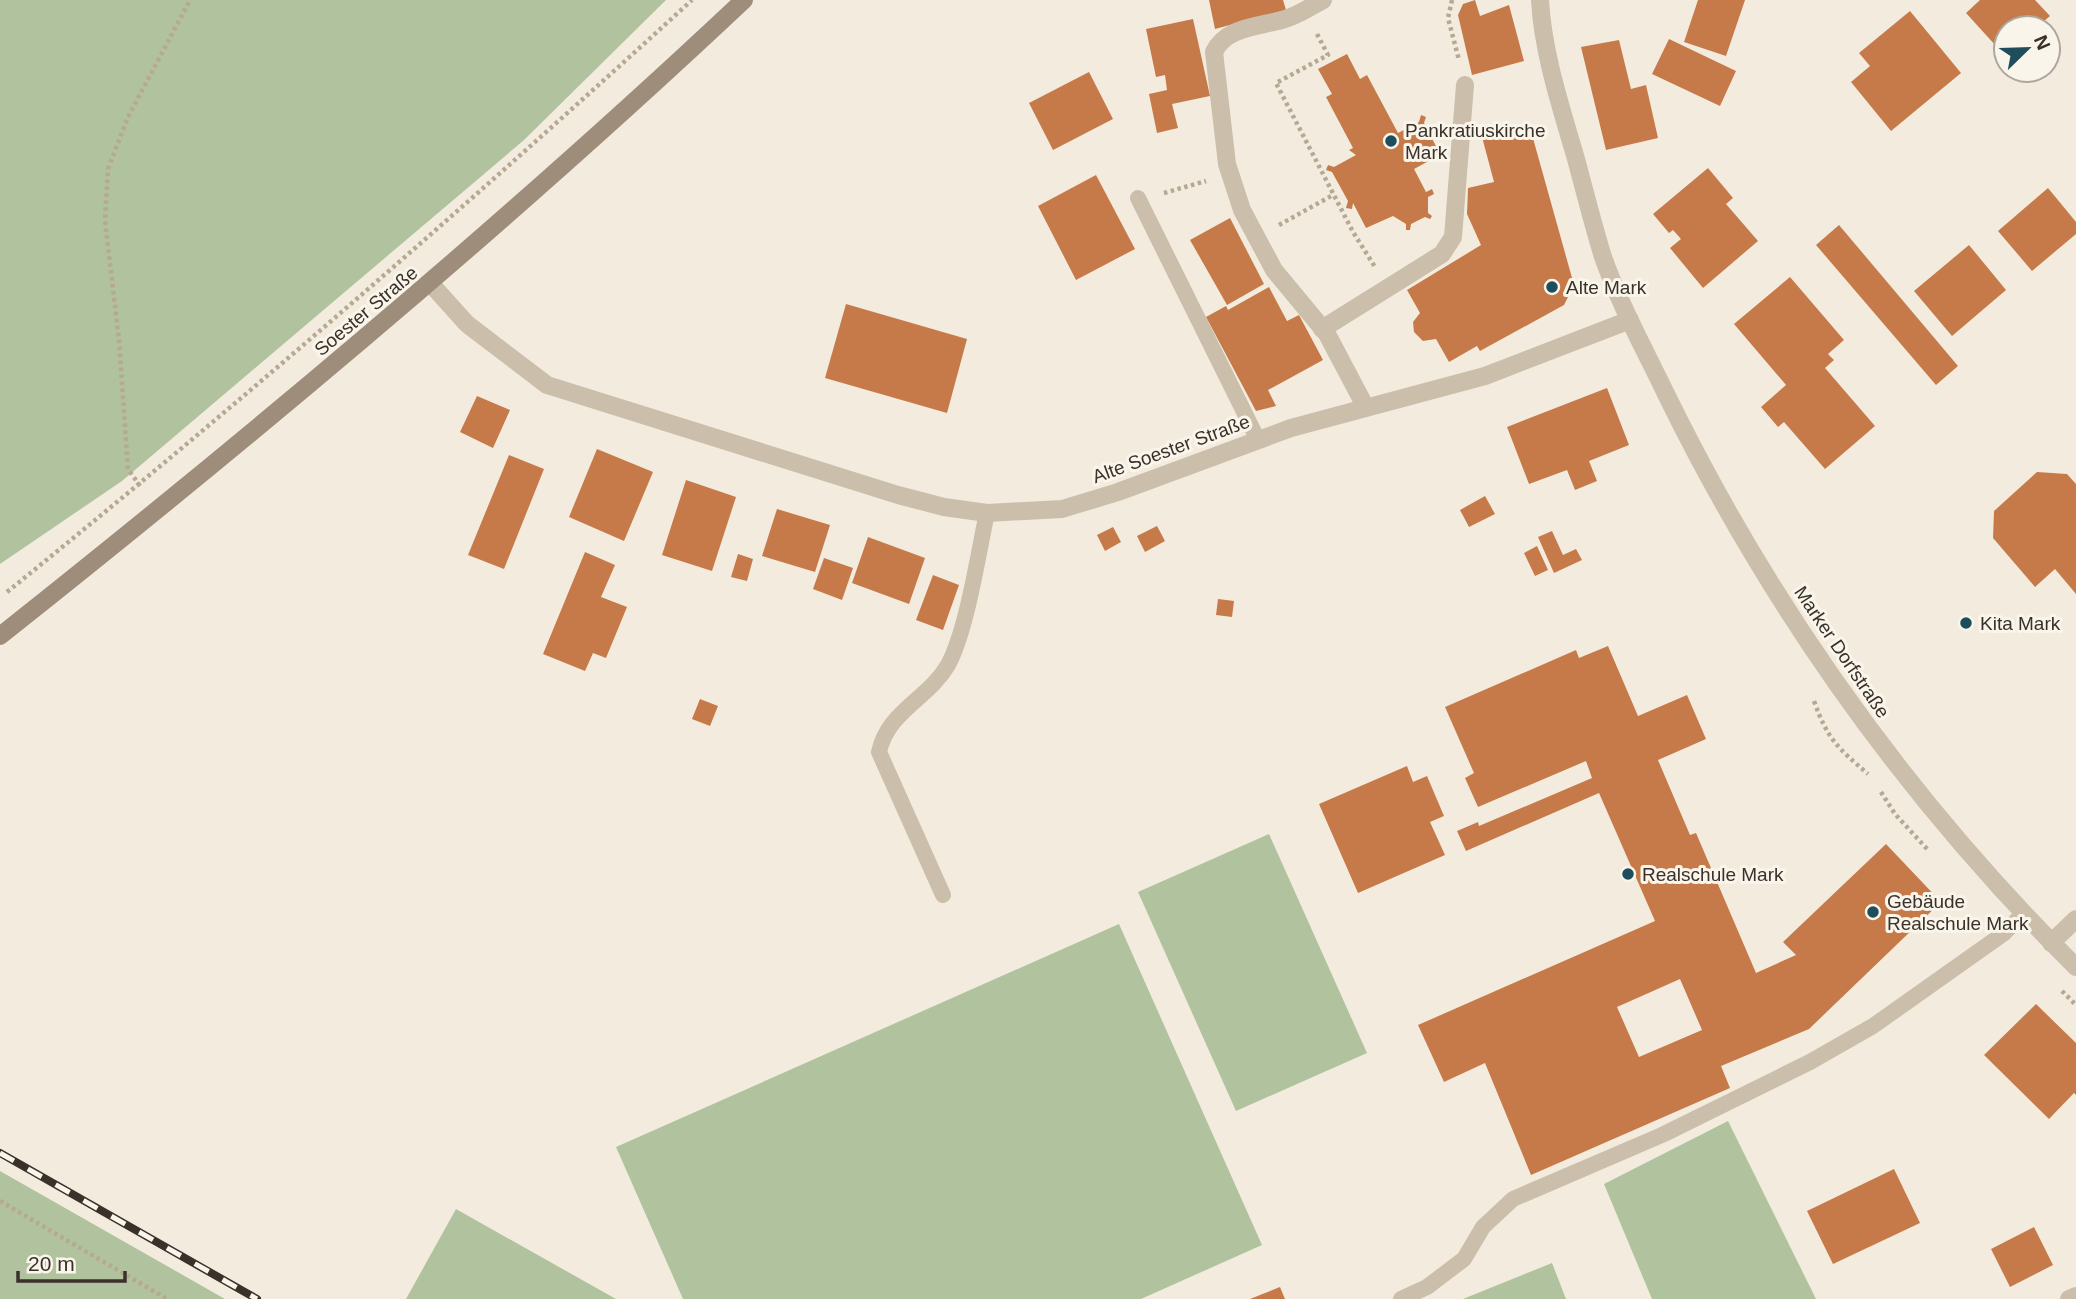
<svg xmlns="http://www.w3.org/2000/svg" width="2076" height="1299" font-family="Arial,sans-serif">
<style>
.green{fill:#b1c29e}
.building{fill:#c67a49;fill-rule:evenodd}
.lines{fill:none;stroke-linecap:round;stroke-linejoin:round}
.path{stroke:#b7a894;stroke-width:4.5;stroke-dasharray:3.5 3.5;stroke-linecap:butt}
.lane{stroke:#cbbeaa;stroke-width:16}
.street{stroke:#cbbeaa;stroke-width:18}
.secondary{stroke:#9f8d7b;stroke-width:18}
.rail-casing{stroke:#39312a;stroke-width:8}
.rail{stroke:#faf5eb;stroke-width:5;stroke-dasharray:16;stroke-linecap:butt}
.poi-dot{fill:#1e4e5b;stroke:#faf5eb;stroke-width:2.5}
.labels{text-anchor:middle;dominant-baseline:central;stroke-width:6;stroke-linejoin:round;paint-order:stroke}
.poi-label{font-size:19px;fill:#39312a;stroke:#faf5eb;text-anchor:start}
.street-label{font-size:19px;fill:#39312a;stroke:#faf5eb}
</style>
<rect width="100%" height="100%" fill="#f3ecde"/>
<g class="green">
<polygon points="0,0 666,0 524,140 122,481 0,564"/>
<polygon points="1269,834 1367,1053 1236,1111 1138,892"/>
<polygon points="1119,924 1262,1245 1141,1299 683,1299 616,1147"/>
<polygon points="1728,1121 1816,1299 1652,1299 1604,1184"/>
<polygon points="0,1171 225,1299 0,1299"/>
<polygon points="456,1209 616,1299 406,1299"/>
<polygon points="1552,1263 1566,1299 1463,1299"/>
</g>
<g class="building">
<polygon points="1209,0 1283,0 1286,10 1215,29"/>
<polygon points="1475,0 1480,16 1509,5 1524,61 1472,75 1458,15 1463,4"/>
<polygon points="1698,0 1745,0 1726,56 1684,42"/>
<polygon points="1980,0 2035,0 2050,16 2036,28 2006,28 2006,57 1966,13"/>
<polygon points="1910,11 1961,73 1891,131 1851,82 1870,66 1859,53"/>
<polygon points="1193,19 1210,96 1172,104 1178,128 1157,133 1149,94 1167,90 1165,75 1156,77 1146,29"/>
<polygon points="1669,39 1736,71 1720,106 1652,74"/>
<polygon points="1619,40 1631,89 1646,85 1658,138 1606,150 1581,47"/>
<polygon points="1347,54 1360,79 1367,75 1398,133 1419,122 1421,115 1426,117 1424,123 1439,152 1446,154 1445,158 1438,156 1414,169 1426,192 1432,189 1434,194 1428,197 1428,213 1432,216 1430,219 1425,217 1411,224 1410,230 1406,230 1406,224 1393,216 1366,228 1353,203 1352,209 1346,208 1348,201 1332,172 1326,170 1328,165 1334,167 1356,155 1349,150 1353,148 1326,97 1332,94 1318,69"/>
<polygon points="1089,72 1113,119 1053,150 1029,103"/>
<polygon points="1529,124 1574,285 1564,305 1480,351 1477,346 1449,362 1436,339 1423,341 1414,332 1413,322 1420,313 1407,290 1481,245 1467,214 1468,188 1494,182 1482,137"/>
<polygon points="1708,168 1733,198 1726,204 1758,241 1703,288 1670,248 1681,239 1673,230 1669,233 1653,214"/>
<polygon points="1096,175 1135,249 1076,280 1038,206"/>
<polygon points="2048,188 2076,222 2076,234 2032,271 1998,231"/>
<polygon points="1230,218 1264,284 1227,305 1190,240"/>
<polygon points="1839,225 1958,366 1936,385 1816,245"/>
<polygon points="1969,245 2006,290 1952,336 1914,291"/>
<polygon points="1790,277 1844,340 1828,354 1834,360 1825,368 1875,426 1825,469 1784,422 1778,427 1761,407 1786,385 1734,324"/>
<polygon points="1269,287 1287,321 1299,315 1323,360 1268,390 1276,406 1256,411 1206,317 1226,306 1228,310"/>
<polygon points="846,304 967,339 947,413 825,378"/>
<polygon points="1607,388 1629,445 1589,461 1597,481 1575,490 1567,470 1529,484 1507,427"/>
<polygon points="477,396 510,410 493,448 460,432"/>
<polygon points="597,449 653,472 624,541 569,517"/>
<polygon points="509,455 544,469 504,569 468,555"/>
<polygon points="2037,472 2067,474 2076,484 2076,594 2055,569 2035,587 1993,538 1994,511"/>
<polygon points="686,480 736,497 712,571 662,555"/>
<polygon points="1485,496 1495,514 1469,527 1460,510"/>
<polygon points="777,509 830,525 815,572 762,556"/>
<polygon points="1157,526 1165,541 1145,552 1137,536"/>
<polygon points="1113,527 1121,542 1105,551 1097,535"/>
<polygon points="1552,531 1563,555 1576,549 1582,560 1554,573 1538,537"/>
<polygon points="868,537 925,558 909,604 852,583"/>
<polygon points="1537,546 1548,570 1535,576 1524,553"/>
<polygon points="585,552 615,565 601,597 627,607 606,658 593,653 585,671 543,654"/>
<polygon points="738,554 753,559 747,581 731,577"/>
<polygon points="824,558 853,568 842,600 813,589"/>
<polygon points="933,575 959,585 943,630 916,620"/>
<polygon points="1218,599 1234,601 1232,617 1216,615"/>
<path d="M1608 646 1638 716 1687 695 1706 739 1658 760 1690 835 1696 833 1756 973 1796 955 1783 942 1886 844 1941 902 1809 1029 1721 1066 1730 1088 1531 1175 1485 1063 1444 1082 1418 1025 1655 921 1599 793 1466 851 1457 831 1478 822 1479 826 1592 778 1586 761 1478 807 1465 778 1474 773 1445 707 1576 650 1579 658ZM1680 979 1702 1030 1639 1057 1617 1007Z"/>
<polygon points="700,699 718,706 710,726 692,719"/>
<polygon points="1407,766 1413,782 1427,776 1444,816 1430,822 1445,855 1358,893 1319,804"/>
<polygon points="2036,1004 2076,1043 2076,1095 2074,1093 2049,1119 1984,1055"/>
<polygon points="1894,1169 1920,1223 1833,1264 1807,1211"/>
<polygon points="2034,1227 2053,1265 2010,1287 1991,1249"/>
<polygon points="1280,1287 1285,1299 1250,1299"/>
</g>
<g class="lines">
<g class="path">
<polyline points="1452,0 1448,18 1459,60"/>
<polyline points="1317,34 1328,55 1276,83 1353,232 1375,267"/>
<polyline points="1164,193 1206,181"/>
<polyline points="1279,225 1333,195"/>
<polyline points="140,486 128,469 119,340 105,221 108,169 128,117 190,0"/>
<path d="M7 592C242 402 469 204 692 0"/>
<path d="M1814 701C1828 740 1837 747 1868 774"/>
<polyline points="1881,792 1895,814 1928,850"/>
<polyline points="2062,991 2076,1005"/>
<polyline points="0,1201 167,1299"/>
</g>
<g class="lane">
<polyline points="1138,198 1258,440"/>
<path d="M943 895 879 752C888 711 928 699 948 665 967 630 978 554 987 513"/>
<polyline points="1401,1299 1427,1287 1464,1259 1483,1227 1513,1199 1662,1135 1810,1062 1873,1026 2003,934 2023,914"/>
</g>
<g class="street">
<path d="M1323 0C1312 6 1300 14 1288 18 1263 27 1227 25 1214 52L1227 164 1242 210 1274 270 1327 334 1365 406"/>
<path d="M1540 0C1543 54 1561 107 1576 159 1585 192 1593 225 1603 257 1620 305 1645 350 1667 396 1771 608 1909 801 2076 967"/>
<polyline points="431,284 467,324 547,385 898,495 944,507 987,513 1062,509 1118,492 1291,428 1485,376 1630,320"/>
<polyline points="1322,329 1442,254 1453,237 1465,85"/>
<polyline points="2051,943 2076,919"/>
<polyline points="2069,1299 2076,1296"/>
</g>
<path class="secondary" d="M0 636C256 433 506 224 744 0"/>
<g class="rail-casing">
<polyline id="rail" points="0,1153 257,1299"/>
</g>
<use href="#rail" class="rail"/>
</g>
<g class="poi-dot">
<circle cx="1391" cy="141" r="7"/>
<circle cx="1552" cy="287" r="7"/>
<circle cx="1966" cy="623" r="7"/>
<circle cx="1628" cy="874" r="7"/>
<circle cx="1873" cy="912" r="7"/>
</g>
<g class="labels">
<g class="poi-label">
<text x="1405" y="130">Pankratiuskirche<tspan x="1405" dy="22">Mark</tspan></text>
<text x="1566" y="287">Alte Mark</text>
<text x="1980" y="623">Kita Mark</text>
<text x="1642" y="874">Realschule Mark</text>
<text x="1887" y="901">Gebäude<tspan x="1887" dy="22">Realschule Mark</tspan></text>
</g>
<g class="street-label">
<text transform="translate(366 311) rotate(-40)">Soester Straße</text>
<text transform="translate(1171 449) rotate(-20)">Alte Soester Straße</text>
<text transform="translate(1842 652) rotate(56)">Marker Dorfstraße</text>
</g>
</g>
<g transform="translate(2027 49) rotate(67)"><circle r="33" fill="#faf5eb" stroke="#ada79e" stroke-width="2"/>
<path d="M0-5L12 26L0 18L-12 26Z" fill="#1e4e5b"/>
<text y="-10" font-size="19" font-weight="bold" text-anchor="middle" fill="#39312a">N</text>
</g>
<path d="M18 1271v10h107v-10" fill="none" stroke="#39312a" stroke-width="3.5"/>
<text x="28" y="1271" font-size="21" fill="#39312a" stroke="#faf5eb" stroke-width="5" paint-order="stroke">20 m</text>
</svg>
